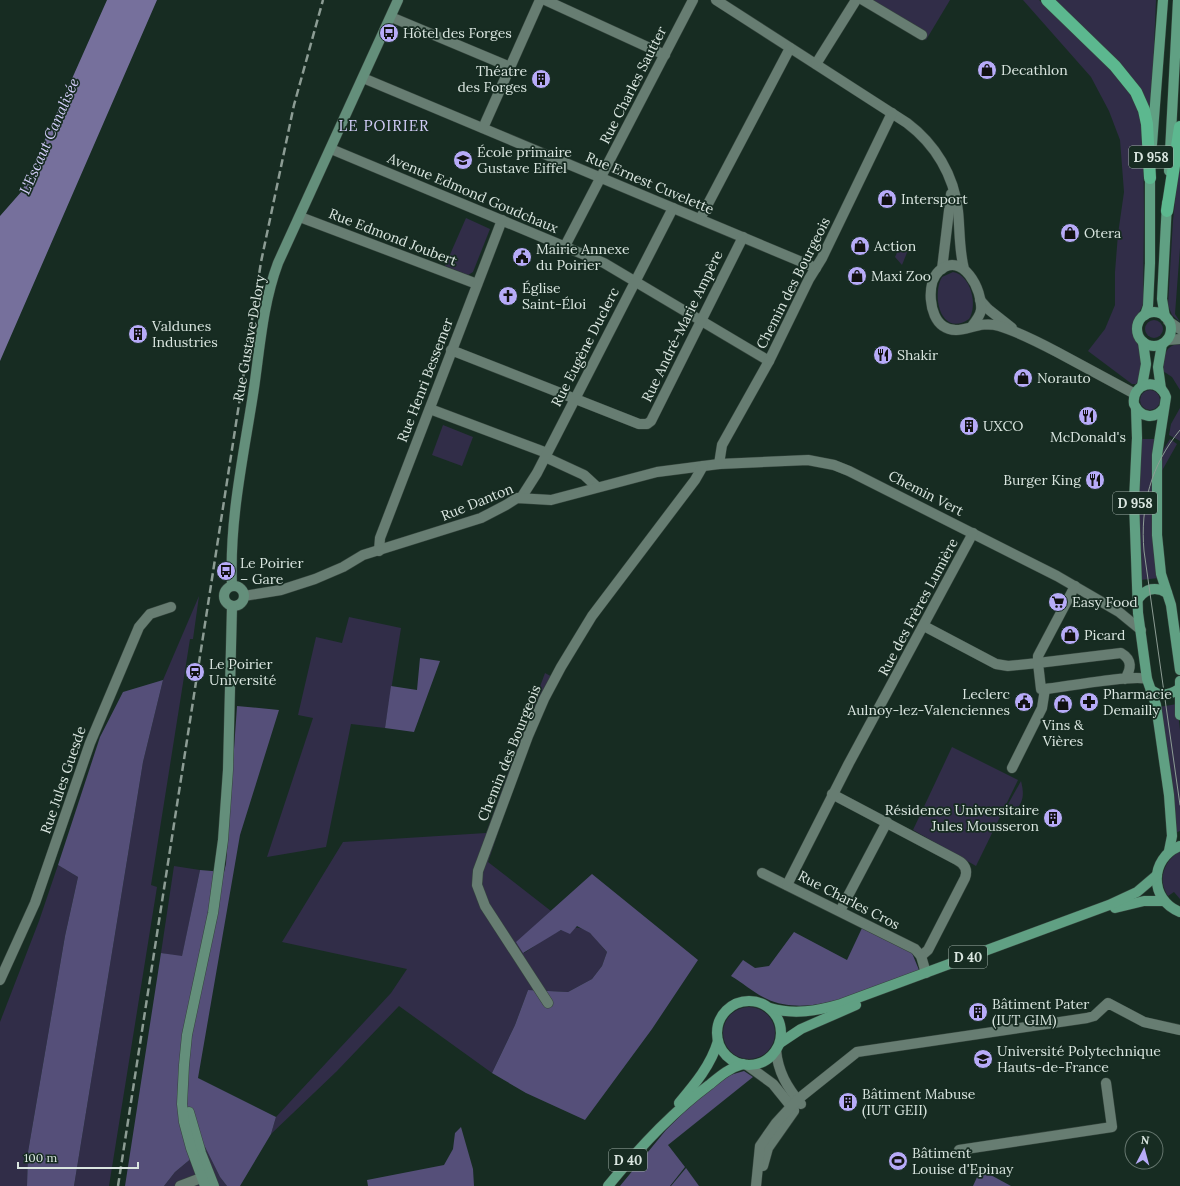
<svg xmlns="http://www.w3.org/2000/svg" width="1180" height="1186" font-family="Lora,serif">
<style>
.green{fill:#312d48}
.forest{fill:#554f79}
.water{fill:#76709c}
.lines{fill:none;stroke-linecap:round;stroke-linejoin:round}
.street-casing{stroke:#36463e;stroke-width:11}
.secondary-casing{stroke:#36463e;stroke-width:11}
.primary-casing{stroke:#36463e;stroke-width:11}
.highway-casing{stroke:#36463e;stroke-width:13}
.street{stroke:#677d72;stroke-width:10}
.secondary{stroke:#648f7b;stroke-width:10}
.primary{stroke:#60a083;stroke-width:10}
.highway{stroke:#5cb88f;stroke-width:12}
.tram{stroke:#8c9c94;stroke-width:1}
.rail{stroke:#8c9c94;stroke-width:2.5;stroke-dasharray:8 4;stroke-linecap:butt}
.labels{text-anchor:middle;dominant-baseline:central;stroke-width:3.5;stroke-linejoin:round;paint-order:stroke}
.shield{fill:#172c22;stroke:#a0aea7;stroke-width:1}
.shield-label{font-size:13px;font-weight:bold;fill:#dae6e0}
.poi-label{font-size:14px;fill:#dae6e0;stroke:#172c22;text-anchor:start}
.street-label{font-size:14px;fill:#dae6e0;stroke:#172c22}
.neighbourhood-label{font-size:15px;letter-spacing:1px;fill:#d2cdf8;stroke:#172c22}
.water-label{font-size:15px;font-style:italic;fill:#d4cffa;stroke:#172c22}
</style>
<rect width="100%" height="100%" fill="#172c22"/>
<g class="green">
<polygon points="867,0 950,0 926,40"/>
<polygon points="1023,0 1039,0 1124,83 1136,102 1143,124 1144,214 1143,304 1132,329 1143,359 1139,380 1136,384 1132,384 1088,351 1105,329 1115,305 1115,272 1118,234 1124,192 1120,140 1109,111 1091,77"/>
<polygon points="1051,0 1156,0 1151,113"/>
<polygon points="1180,156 1180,248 1175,314 1180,322 1172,315 1168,305 1173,220"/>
<polygon points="466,218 490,229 473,272 468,275 445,266"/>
<polygon points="902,242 910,245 902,265 895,257"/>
<path d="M953 272C971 275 978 305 969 319 941 338 931 296 942 277Z"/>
<circle cx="1154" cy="329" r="9"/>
<path d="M1180 344V390L1172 377 1163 371C1165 357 1163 345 1180 344Z"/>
<circle cx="1150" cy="400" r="10"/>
<polygon points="1180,408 1180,441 1169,435 1171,424"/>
<polygon points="443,425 473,437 462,466 432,455"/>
<polygon points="1138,439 1157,439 1159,578 1140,580 1137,526"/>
<polygon points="1170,439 1177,444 1159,476 1160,455"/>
<polygon points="199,596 193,639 190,639 151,885 157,887 109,1186 74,1186 143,762 163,680"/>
<polygon points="349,617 401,628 385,728 351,724 326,847 267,857 313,718 298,715 316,637 342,643"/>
<path d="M545 673 558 680 529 741 488 862 551 911 517 942 524 953C542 942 569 916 590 933 596 938 601 946 607 952L602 966 592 979 568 992 528 990 515 1025 492 1073 399 1006 337 1071 271 1134 276 1117 391 993 407 969 282 942 343 842 486 833Z"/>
<polygon points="1177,704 1180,730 1180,831 1175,833 1159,707"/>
<polygon points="952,747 1018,780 976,866 913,830"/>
<path d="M1021 781C1025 797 1023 804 1010 816L1002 815Z"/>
<path d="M1180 851V899L1174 892 1168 896C1157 879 1164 861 1180 851Z"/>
<polygon points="58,865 78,877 65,936 28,1152 27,1186 0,1186 0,1022 39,921"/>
<polygon points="174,866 200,870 182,957 161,953"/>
<circle cx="749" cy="1033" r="26"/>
<polygon points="205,1147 220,1177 227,1186 164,1186 175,1172"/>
</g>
<g class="forest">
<polygon points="420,658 440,661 414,732 385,728 391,686 417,690"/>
<polygon points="163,680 143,762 74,1186 27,1186 28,1152 65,936 78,877 58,865 100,737 123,692"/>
<polygon points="237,706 279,710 240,835 198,1078 276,1117 271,1134 240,1186 227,1186 220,1177 205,1147 175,1172 164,1186 125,1186 161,953 182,956 200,870 224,872 226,864"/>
<polygon points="592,874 698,960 652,1029 585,1120 526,1093 492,1073 515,1025 528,990 568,992 592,979 602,966 607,952 590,933 577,926 570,934 561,930 523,953 516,942"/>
<path d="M862 928 912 953 919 970C878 986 811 1020 767 999 754 993 743 983 731 976L743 960 755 968 769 966 794 932 847 960Z"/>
<polygon points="744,1071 753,1077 668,1145 685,1167 670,1186 620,1186 666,1130 695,1101 730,1075"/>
<polygon points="461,1127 473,1169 474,1186 368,1186 367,1180 444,1165 453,1149 455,1133"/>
<polygon points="686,1168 699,1186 671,1186"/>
<polygon points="987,1173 1011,1186 973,1186 978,1175"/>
</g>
<polygon class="water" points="107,0 157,0 0,361 0,216 22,191"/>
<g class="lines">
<g class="street-casing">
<g id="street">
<polyline points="545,0 665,55"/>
<path d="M716 0 907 123C935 144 954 175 958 211 960 230 959 250 964 269"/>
<polyline points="863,0 922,35"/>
<polyline points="391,17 510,67"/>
<polyline points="816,64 856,0"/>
<polyline points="363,78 816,268"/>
<polyline points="483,128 540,0"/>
<polyline points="331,149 604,263 769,361"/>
<polyline points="300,217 477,284"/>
<polyline points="700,219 790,48"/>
<polyline points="565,246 693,0"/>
<polyline points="942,269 951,194"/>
<polyline points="980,300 988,309 1012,328"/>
<polyline points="1168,321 1180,329"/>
<path d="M972 326C976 321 980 316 981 310 983 290 962 250 939 271 926 283 929 317 943 326 960 338 976 319 999 326 1019 332 1038 342 1057 352 1083 366 1109 380 1135 394"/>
<polyline points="1167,340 1180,339"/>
<polyline points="451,350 639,424 647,424 651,421 743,237"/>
<polyline points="430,409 547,453"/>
<polyline points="545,457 584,475 597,487"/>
<polyline points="719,464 722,445 769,361 809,279 822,258 892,113"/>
<polyline points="521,498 537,473 673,208"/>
<polyline points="379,551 380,538 502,220"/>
<polyline points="244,596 281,590 315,579 343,567 363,555 481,518 506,505 517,498 551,500 657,472 719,464 808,460 834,465 849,471 1057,576 1119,612 1141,630"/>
<polyline points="924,626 996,664 1008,666 1038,663 1038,656 1075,586"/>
<path d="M1125 679C1131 669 1133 660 1121 653L1038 663 1041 689H1045C1064 687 1133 674 1147 679"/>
<polyline points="1012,768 1042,708 1045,689"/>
<path d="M832 794 957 860C965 864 968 870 965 878L928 950 921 956"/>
<polyline points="762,873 915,949 921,956 926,973"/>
<polyline points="787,885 849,763 973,533"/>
<polyline points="840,911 887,822"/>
<polyline points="0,980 35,903 90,743 139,627 150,614 171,607"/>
<polyline points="548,1003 485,906 477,885 478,871 528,736 544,699 561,667 592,616 695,480 703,466"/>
<path d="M776 1050C778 1072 787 1087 801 1104"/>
<polyline points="747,1065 773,1084 794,1110"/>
<polyline points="959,1150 1112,1127 1106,1083"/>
<polyline points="763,1166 768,1148 794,1111"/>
<polyline points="180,1186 209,1175"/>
<polyline points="756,1186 760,1146 776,1123 797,1100 857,1052 1087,1018 1094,1016 1108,1003 1144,1022 1180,1030"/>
</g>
</g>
<g class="secondary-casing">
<g id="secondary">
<path d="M232 586C229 519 244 454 254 388 260 346 263 303 278 263L398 0"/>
<circle cx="234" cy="596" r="10"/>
<polyline points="189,1112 201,1153 214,1186"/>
<polyline points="205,1186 191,1148 184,1122 182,1104 184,1065 187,1035 213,913 223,840 228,770 232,606"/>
</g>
</g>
<g class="primary-casing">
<g id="primary">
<polyline points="1152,144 1163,0"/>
<polyline points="1169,171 1178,0"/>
<circle cx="1154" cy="329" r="17"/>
<polyline points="1145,315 1148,306 1150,263 1150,172"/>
<polyline points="1165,317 1162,299 1167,203"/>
<polyline points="1142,386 1146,364 1143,342"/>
<polyline points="1161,389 1158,367 1162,344"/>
<polyline points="1136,408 1137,438 1134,501 1138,613 1147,679 1156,705 1169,795 1172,836 1169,851"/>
<path d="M1164 408C1155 420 1140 418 1134 404 1131 383 1159 376 1166 397L1157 455V535L1161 574 1171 605 1180 670"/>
<path d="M1138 599C1146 588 1156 586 1167 593"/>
<polyline points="1180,681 1180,715"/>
<path d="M1151 690C1160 697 1170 695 1179 689"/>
<path d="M1180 846C1149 858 1149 900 1180 912"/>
<polyline points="1115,908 1144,901 1164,901"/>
<circle cx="749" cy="1033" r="32"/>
<path d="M770 1008C794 1015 817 1011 841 1004L1109 905 1137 892 1157 875"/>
<polyline points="780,1043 801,1029 856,1005"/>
<path d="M679 1103C695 1084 711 1065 718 1041"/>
<path d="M608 1186C638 1149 670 1114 709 1085 720 1076 729 1068 743 1064"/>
</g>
</g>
<g class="highway-casing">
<g id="highway">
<polyline points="1047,0 1115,66 1136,92 1144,110 1147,124 1150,178"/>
<polyline points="1167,211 1180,127"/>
</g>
</g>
<use href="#street" class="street"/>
<use href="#secondary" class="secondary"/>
<use href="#primary" class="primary"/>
<use href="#highway" class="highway"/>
<path class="tram" d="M1180 430C1151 465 1140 506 1144 551L1180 805"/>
<polyline class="rail" points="118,1186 261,262 294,105 323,0"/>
</g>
<defs>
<g id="bus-disc" transform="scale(1)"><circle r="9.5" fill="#b7abf8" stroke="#172c22"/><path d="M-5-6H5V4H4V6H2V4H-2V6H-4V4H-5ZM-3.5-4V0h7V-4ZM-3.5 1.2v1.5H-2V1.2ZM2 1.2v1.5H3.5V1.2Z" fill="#111"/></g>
<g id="shop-disc" transform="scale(1)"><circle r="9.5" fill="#b7abf8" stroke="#172c22"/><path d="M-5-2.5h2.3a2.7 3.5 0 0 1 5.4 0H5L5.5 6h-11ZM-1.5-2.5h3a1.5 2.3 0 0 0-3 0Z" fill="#111"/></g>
<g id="building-disc" transform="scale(1)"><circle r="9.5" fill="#b7abf8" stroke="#172c22"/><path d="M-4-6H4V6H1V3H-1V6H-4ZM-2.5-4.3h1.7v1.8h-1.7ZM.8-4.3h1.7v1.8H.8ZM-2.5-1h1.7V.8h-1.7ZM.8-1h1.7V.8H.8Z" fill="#111"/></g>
<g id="school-disc" transform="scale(1)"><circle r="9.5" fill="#b7abf8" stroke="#172c22"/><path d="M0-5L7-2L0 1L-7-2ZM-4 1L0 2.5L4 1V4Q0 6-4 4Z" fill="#111"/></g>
<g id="civic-disc" transform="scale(1)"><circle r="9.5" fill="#b7abf8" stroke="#172c22"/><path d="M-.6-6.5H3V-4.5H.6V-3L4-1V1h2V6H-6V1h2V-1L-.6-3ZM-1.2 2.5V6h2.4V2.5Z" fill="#111"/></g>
<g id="church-disc" transform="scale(1)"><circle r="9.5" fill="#b7abf8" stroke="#172c22"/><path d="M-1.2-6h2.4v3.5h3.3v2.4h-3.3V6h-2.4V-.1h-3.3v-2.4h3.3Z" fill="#111"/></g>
<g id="restaurant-disc" transform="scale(1)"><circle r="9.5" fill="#b7abf8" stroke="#172c22"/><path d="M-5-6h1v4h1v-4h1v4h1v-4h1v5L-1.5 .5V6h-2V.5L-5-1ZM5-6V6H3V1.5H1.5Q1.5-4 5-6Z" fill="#111"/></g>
<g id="supermarket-disc" transform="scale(1)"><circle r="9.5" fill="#b7abf8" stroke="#172c22"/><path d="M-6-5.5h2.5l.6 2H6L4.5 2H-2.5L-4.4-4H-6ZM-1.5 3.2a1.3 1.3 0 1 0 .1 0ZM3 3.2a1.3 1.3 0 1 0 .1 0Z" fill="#111"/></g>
<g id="station-disc" transform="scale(1)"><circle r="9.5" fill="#b7abf8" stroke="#172c22"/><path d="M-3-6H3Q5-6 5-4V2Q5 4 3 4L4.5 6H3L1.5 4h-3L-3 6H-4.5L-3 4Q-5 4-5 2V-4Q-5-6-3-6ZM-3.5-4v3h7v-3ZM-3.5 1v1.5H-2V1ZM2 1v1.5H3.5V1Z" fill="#111"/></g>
<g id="pharmacy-disc" transform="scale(1)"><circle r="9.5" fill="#b7abf8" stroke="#172c22"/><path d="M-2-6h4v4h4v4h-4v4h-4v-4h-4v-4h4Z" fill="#111"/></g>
<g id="university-disc" transform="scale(1)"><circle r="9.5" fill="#b7abf8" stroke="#172c22"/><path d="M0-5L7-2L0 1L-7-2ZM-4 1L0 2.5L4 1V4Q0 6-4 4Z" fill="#111"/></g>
<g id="stadium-disc" transform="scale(1)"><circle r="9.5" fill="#b7abf8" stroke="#172c22"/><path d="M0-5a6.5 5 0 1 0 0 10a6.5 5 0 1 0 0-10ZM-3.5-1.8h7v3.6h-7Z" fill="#111"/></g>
</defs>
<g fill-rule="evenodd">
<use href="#bus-disc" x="389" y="33"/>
<use href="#shop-disc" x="987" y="70"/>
<use href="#building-disc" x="541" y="79"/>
<use href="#school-disc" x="463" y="160"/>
<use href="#shop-disc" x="887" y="199"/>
<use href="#shop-disc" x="1070" y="233"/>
<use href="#shop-disc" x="860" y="246"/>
<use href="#civic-disc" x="522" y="257"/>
<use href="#shop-disc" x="857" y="276"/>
<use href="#church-disc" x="508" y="296"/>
<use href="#building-disc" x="138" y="334"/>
<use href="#restaurant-disc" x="883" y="355"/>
<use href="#shop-disc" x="1023" y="378"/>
<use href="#restaurant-disc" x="1088" y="416"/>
<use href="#building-disc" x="969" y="426"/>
<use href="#restaurant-disc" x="1095" y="480"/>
<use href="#bus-disc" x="226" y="571"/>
<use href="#supermarket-disc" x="1058" y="602"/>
<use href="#shop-disc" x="1070" y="635"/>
<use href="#station-disc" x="195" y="672"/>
<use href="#civic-disc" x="1024" y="702"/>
<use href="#pharmacy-disc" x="1089" y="702"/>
<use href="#shop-disc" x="1063" y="704"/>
<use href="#building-disc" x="1053" y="818"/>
<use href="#building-disc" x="978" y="1012"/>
<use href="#university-disc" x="983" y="1059"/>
<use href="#building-disc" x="848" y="1102"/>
<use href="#stadium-disc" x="898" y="1161"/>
</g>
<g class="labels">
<g class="shield">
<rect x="1129" y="146" width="44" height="22" rx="3"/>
<rect x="1113" y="492" width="44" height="22" rx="3"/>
<rect x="949" y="946" width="38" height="22" rx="3"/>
<rect x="609" y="1149" width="38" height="22" rx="3"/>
</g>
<g class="shield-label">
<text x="1151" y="157">D 958</text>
<text x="1135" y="503">D 958</text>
<text x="968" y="957">D 40</text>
<text x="628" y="1160">D 40</text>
</g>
<g class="poi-label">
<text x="403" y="33">Hôtel des Forges</text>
<text x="1001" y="70">Decathlon</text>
<text x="527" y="71" text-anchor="end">Théatre<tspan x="527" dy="16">des Forges</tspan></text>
<text x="477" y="152">École primaire<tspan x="477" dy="16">Gustave Eiffel</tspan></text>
<text x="901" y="199">Intersport</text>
<text x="1084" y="233">Otera</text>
<text x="874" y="246">Action</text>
<text x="536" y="249">Mairie Annexe<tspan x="536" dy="16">du Poirier</tspan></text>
<text x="871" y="276">Maxi Zoo</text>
<text x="522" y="288">Église<tspan x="522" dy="16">Saint-Éloi</tspan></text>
<text x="152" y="326">Valdunes<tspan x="152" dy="16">Industries</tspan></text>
<text x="897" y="355">Shakir</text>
<text x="1037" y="378">Norauto</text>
<text x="983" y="426">UXCO</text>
<text x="1088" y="437" text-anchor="middle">McDonald's</text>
<text x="1081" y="480" text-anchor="end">Burger King</text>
<text x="240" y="563">Le Poirier<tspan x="240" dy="16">– Gare</tspan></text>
<text x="1072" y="602">Easy Food</text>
<text x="1084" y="635">Picard</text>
<text x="209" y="664">Le Poirier<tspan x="209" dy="16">Université</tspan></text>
<text x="1010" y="694" text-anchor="end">Leclerc<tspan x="1010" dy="16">Aulnoy-lez-Valenciennes</tspan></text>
<text x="1103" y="694">Pharmacie<tspan x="1103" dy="16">Demailly</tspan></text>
<text x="1063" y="725" text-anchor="middle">Vins &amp;<tspan x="1063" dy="16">Vières</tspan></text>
<text x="1039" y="810" text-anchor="end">Résidence Universitaire<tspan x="1039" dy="16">Jules Mousseron</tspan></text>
<text x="992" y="1004">Bâtiment Pater<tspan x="992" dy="16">(IUT GIM)</tspan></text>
<text x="997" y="1051">Université Polytechnique<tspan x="997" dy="16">Hauts-de-France</tspan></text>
<text x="862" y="1094">Bâtiment Mabuse<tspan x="862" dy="16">(IUT GEII)</tspan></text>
<text x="912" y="1153">Bâtiment<tspan x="912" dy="16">Louise d'Epinay</tspan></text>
</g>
<g class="street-label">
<text transform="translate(633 85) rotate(-63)">Rue Charles Sautter</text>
<text transform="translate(650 183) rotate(23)">Rue Ernest Cuvelette</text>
<text transform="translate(473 193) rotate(23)">Avenue Edmond Goudchaux</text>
<text transform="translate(393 237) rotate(21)">Rue Edmond Joubert</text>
<text transform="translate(793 283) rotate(-63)">Chemin des Bourgeois</text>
<text transform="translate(682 326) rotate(-64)">Rue André-Marie Ampère</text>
<text transform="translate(249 338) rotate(-80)">Rue Gustave Delory</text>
<text transform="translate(585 347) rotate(-63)">Rue Eugène Duclerc</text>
<text transform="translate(425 380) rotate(-69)">Rue Henri Bessemer</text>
<text transform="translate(926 493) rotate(27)">Chemin Vert</text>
<text transform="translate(477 502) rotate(-22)">Rue Danton</text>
<text transform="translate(918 607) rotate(-62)">Rue des Frères Lumière</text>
<text transform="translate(509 753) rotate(-68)">Chemin des Bourgeois</text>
<text transform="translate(63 780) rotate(-71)">Rue Jules Guesde</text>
<text transform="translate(849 900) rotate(27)">Rue Charles Cros</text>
</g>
<g class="neighbourhood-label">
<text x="384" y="125">LE POIRIER</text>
</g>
<g class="water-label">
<text transform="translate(49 136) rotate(-66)">L'Escaut Canalisée</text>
</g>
</g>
<g transform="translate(1144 1150) rotate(6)"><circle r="19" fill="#172c22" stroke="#65766e"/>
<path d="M0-3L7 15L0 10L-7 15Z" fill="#b7abf8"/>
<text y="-6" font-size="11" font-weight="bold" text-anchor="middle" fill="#dae6e0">N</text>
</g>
<path d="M18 1162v6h120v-6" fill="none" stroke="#dae6e0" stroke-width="2"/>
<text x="24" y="1162" font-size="12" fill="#dae6e0" stroke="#172c22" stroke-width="3" paint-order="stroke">100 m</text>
</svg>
